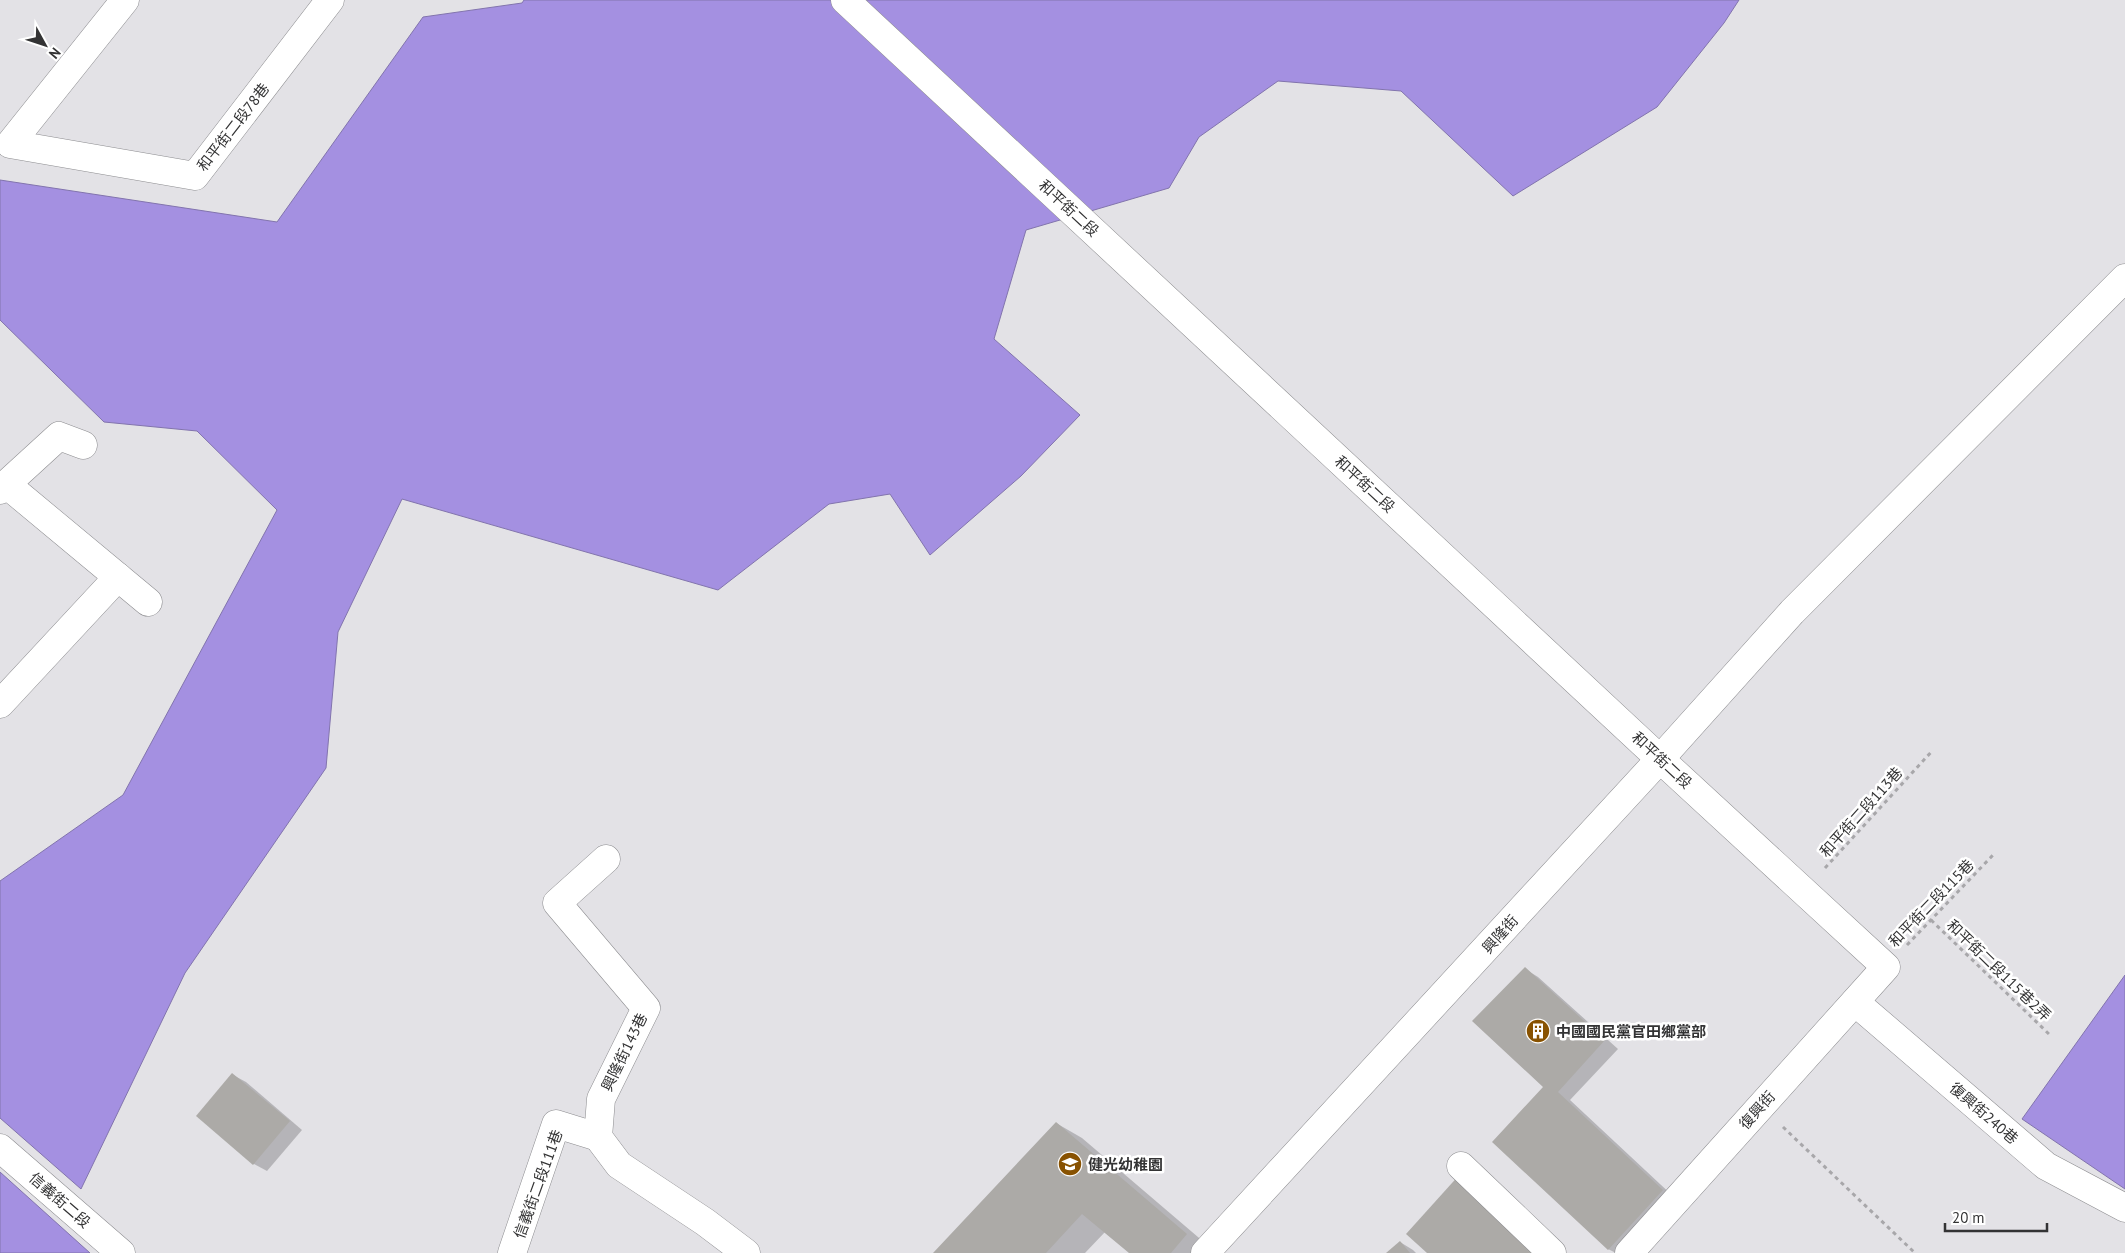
<svg xmlns="http://www.w3.org/2000/svg" width="2125" height="1253" font-family="'PT Sans','Noto Sans TC',sans-serif">
<style>
.water{fill:#a490e1;stroke:#8274ad}
.shadow{fill:#0003}
.building{fill:#acaaa7}
.lines{fill:none;stroke-linecap:round;stroke-linejoin:round}
.minor-casing{stroke:#8d8d90;stroke-width:29}
.path{stroke:#a8a7aa;stroke-width:3;stroke-dasharray:4 4;stroke-linecap:butt}
.minor{stroke:#fff;stroke-width:28}
.labels{text-anchor:middle;dominant-baseline:central;stroke-width:5;stroke-linejoin:round;paint-order:stroke}
.street-label{font-size:15px;fill:#333334;stroke:#fff}
.poi-label{font-size:15px;font-weight:bold;fill:#333334;stroke:#fff;text-anchor:start}
</style>
<rect width="100%" height="100%" fill="#e3e2e6"/>
<g class="water">
<polygon points="524,0 1739,0 1724,23 1657,107 1513,196 1401,91 1278,81 1199,137 1169,188 1026,230 994,339 1080,415 1021,476 930,555 890,494 829,504 718,590 402,499 338,632 326,768 185,973 81,1189 0,1118 0,881 123,795 277,510 197,431 104,422 0,320 0,180 277,222 423,17 522,3"/>
<polygon points="2125,975 2125,1189 2022,1119"/>
<polygon points="0,1172 90,1253 0,1253"/>
</g>
<g class="shadow">
<polygon points="1525,969 1538,977 1618,1049 1570,1100 1675,1198 1625,1253 1616,1253 1608,1249 1545,1087"/>
<polygon points="233,1075 246,1082 302,1130 267,1171 254,1164"/>
<polygon points="1056,1123 1082,1138 1212,1249 1209,1253 1130,1253 1105,1232 1085,1253 935,1253"/>
<polygon points="1400,1242 1413,1250 1416,1253 1388,1253"/>
</g>
<g class="building">
<polygon points="1525,967 1605,1040 1558,1092 1663,1190 1608,1250 1492,1142 1543,1087 1472,1021"/>
<polygon points="232,1073 290,1121 253,1165 196,1116"/>
<polygon points="1056,1122 1187,1234 1171,1253 1129,1253 1082,1214 1046,1253 933,1253"/>
<polygon points="1461,1173 1548,1253 1427,1253 1406,1234"/>
<polygon points="1400,1241 1410,1253 1386,1253"/>
</g>
<g class="lines">
<g class="minor-casing">
<g id="minor">
<polyline points="125,0 10,144 195,176 330,0"/>
<polyline points="845,0 1660,759 1886,967 1629,1253"/>
<polyline points="6,484 148,602"/>
<polyline points="0,490 59,436 83,445"/>
<polyline points="0,704 118,577"/>
<polyline points="606,859 557,903 646,1008 601,1099 598,1137 619,1165 705,1222 746,1253"/>
<polyline points="1855,1002 2046,1166 2125,1208"/>
<polyline points="0,1148 121,1253"/>
<polyline points="1461,1166 1552,1253"/>
<polyline points="512,1253 556,1124 598,1137"/>
<polyline points="1205,1253 1660,759 1792,612 2125,278"/>
</g>
</g>
<g class="path">
<polyline points="1825,868 1933,750"/>
<polyline points="1931,920 2051,1036"/>
<polyline points="1907,945 1993,855"/>
<polyline points="1783,1127 1915,1253"/>
</g>
<use href="#minor" class="minor"/>
</g>
<defs>
<g id="building-disc" transform="scale(1.25)"><circle r="9.5" fill="#885201" stroke="#fff"/><path d="M-4-6H4V6H1V3H-1V6H-4ZM-2.5-4.3h1.7v1.8h-1.7ZM.8-4.3h1.7v1.8H.8ZM-2.5-1h1.7V.8h-1.7ZM.8-1h1.7V.8H.8Z" fill="#fff"/></g>
<g id="school-disc" transform="scale(1.25)"><circle r="9.5" fill="#885201" stroke="#fff"/><path d="M0-5L7-2L0 1L-7-2ZM-4 1L0 2.5L4 1V4Q0 6-4 4Z" fill="#fff"/></g>
</defs>
<g fill-rule="evenodd">
<use href="#building-disc" x="1538" y="1031"/>
<use href="#school-disc" x="1070" y="1164"/>
</g>
<g class="labels">
<g class="street-label">
<text transform="translate(233 127) rotate(-52)">和平街二段78巷</text>
<text transform="translate(1069 208) rotate(43)">和平街二段</text>
<text transform="translate(1365 484) rotate(43)">和平街二段</text>
<text transform="translate(1662 760) rotate(43)">和平街二段</text>
<text transform="translate(1861 812) rotate(-48)">和平街二段113巷</text>
<text transform="translate(1931 903) rotate(-46)">和平街二段115巷</text>
<text transform="translate(1500 934) rotate(-48)">興隆街</text>
<text transform="translate(1999 970) rotate(44)">和平街二段115巷2弄</text>
<text transform="translate(624 1052) rotate(-64)">興隆街143巷</text>
<text transform="translate(1757 1110) rotate(-48)">復興街</text>
<text transform="translate(1984 1113) rotate(41)">復興街240巷</text>
<text transform="translate(538 1184) rotate(-70)">信義街二段111巷</text>
<text transform="translate(60 1200) rotate(41)">信義街二段</text>
</g>
<g class="poi-label">
<text x="1556" y="1031">中國國民黨官田鄉黨部</text>
<text x="1088" y="1164">健光幼稚園</text>
</g>
</g>
<g transform="translate(45 45) rotate(130)" stroke="#ffffff" stroke-width="4" paint-order="stroke">
<path d="M0-4L9 19L0 12L-9 19Z" fill="#333334"/>
<text y="-8" font-size="14" font-weight="bold" text-anchor="middle" fill="#333334">N</text>
</g>
<path d="M1945 1223v8h102v-8" fill="none" stroke="#333334" stroke-width="2.5"/>
<text x="1952" y="1223" font-size="15" fill="#333334" stroke="#ffffff" stroke-width="4" paint-order="stroke">20 m</text>
</svg>
